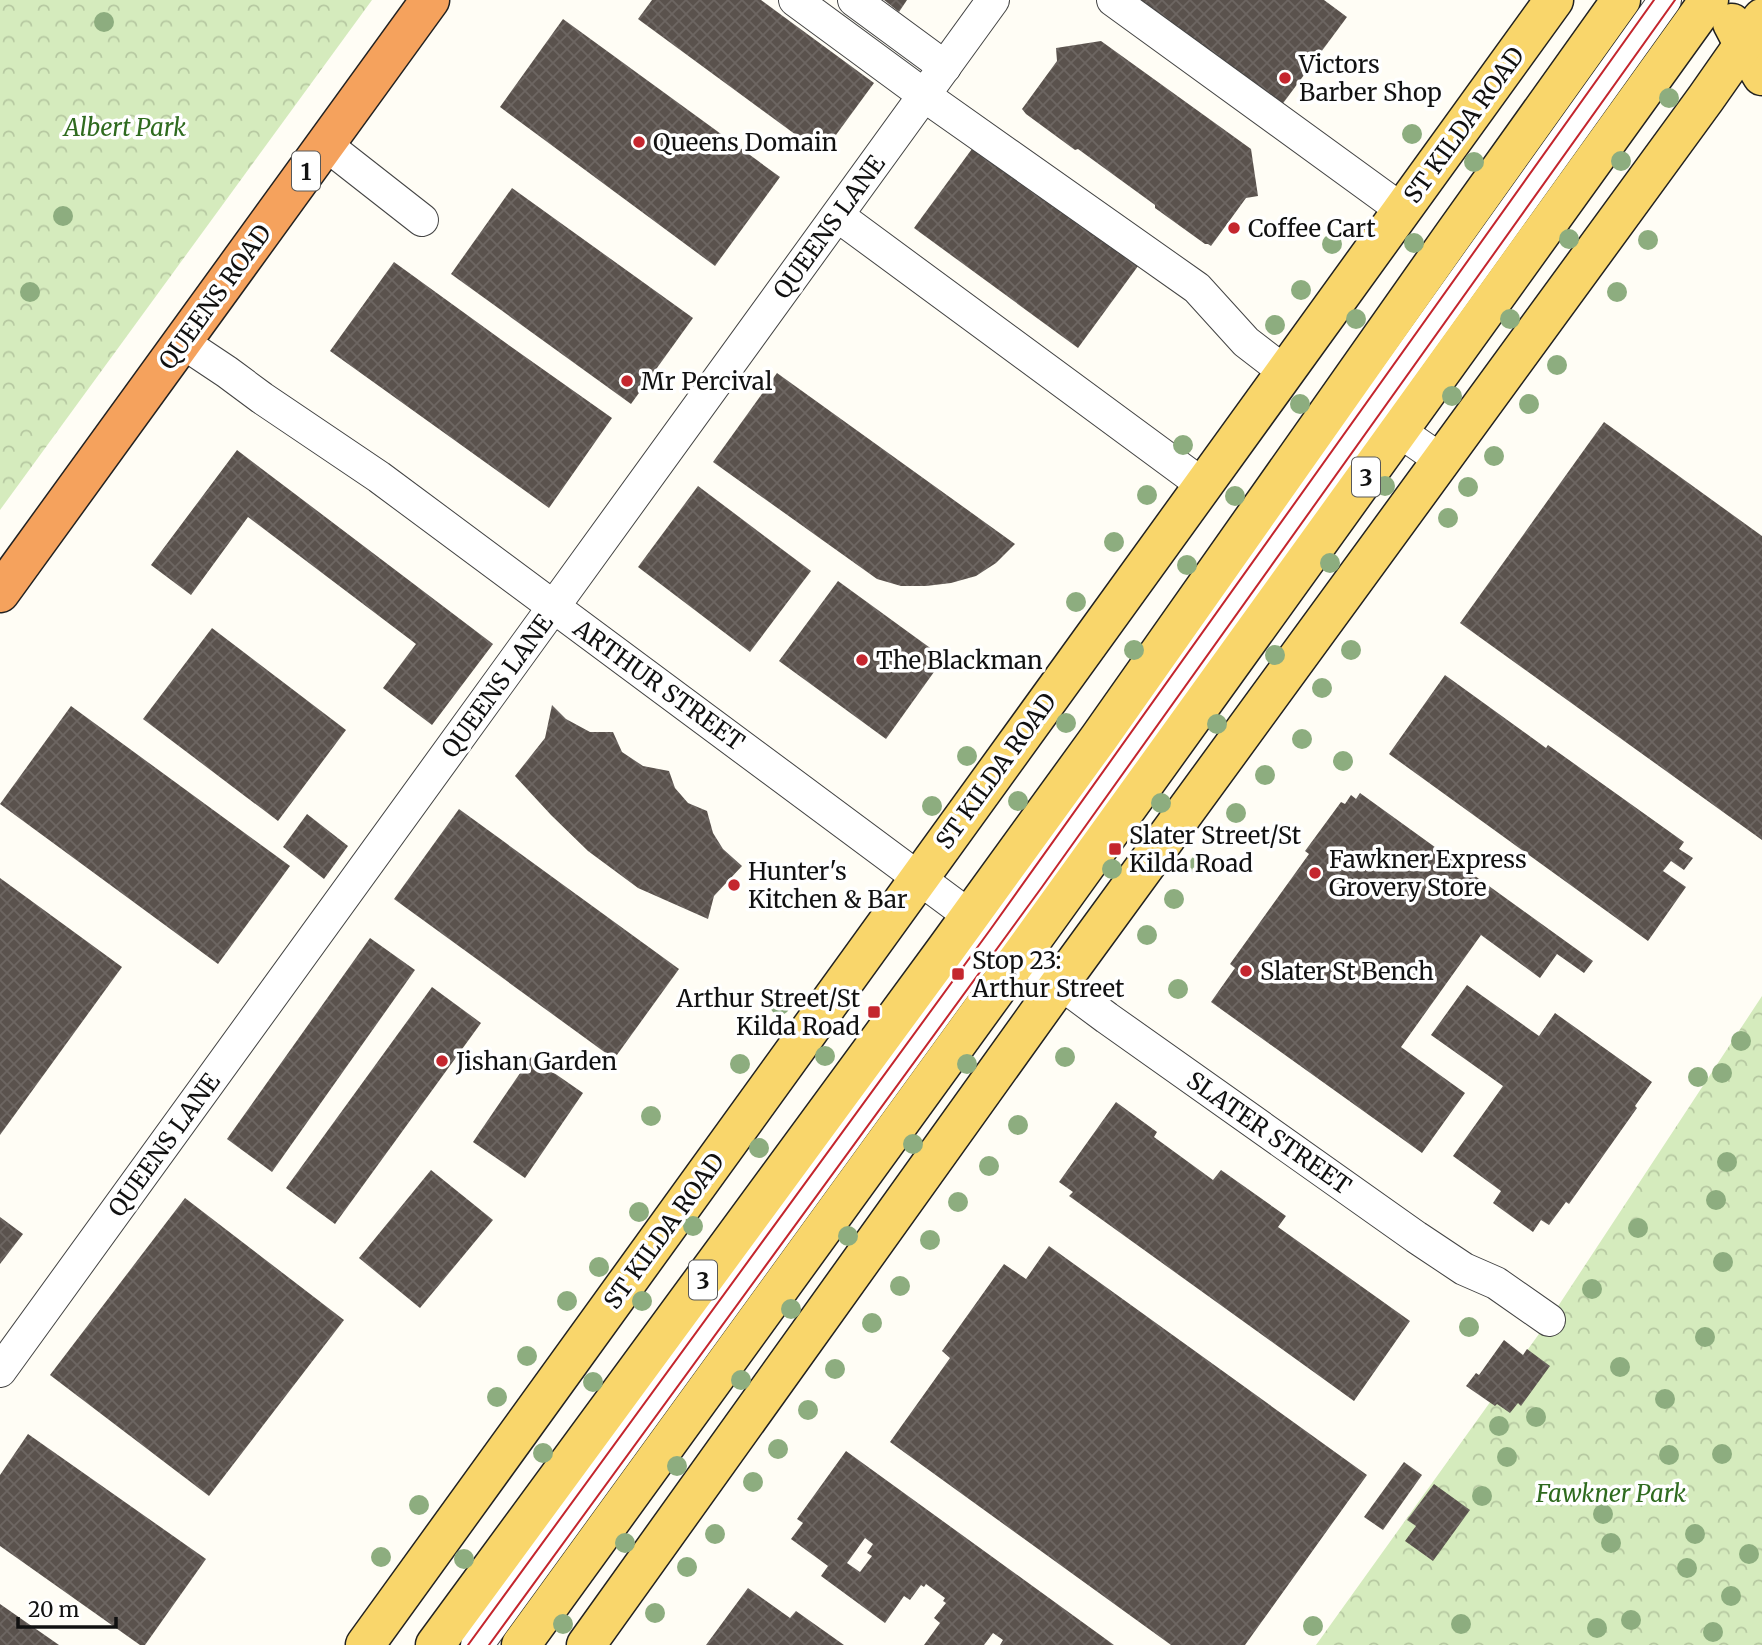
<svg xmlns="http://www.w3.org/2000/svg" width="1762" height="1645" font-family="Merriweather,serif">
<style>
.park{fill:url(#park-crowns)}
.building{fill:url(#building-cross-hatch);fill-rule:evenodd}
.lines{fill:none;stroke-linecap:round;stroke-linejoin:round}
.minor-casing{stroke:#444;stroke-width:34}
.major-casing{stroke:#222;stroke-width:41}
.highway-casing{stroke:#222;stroke-width:41}
.minor{stroke:#fff;stroke-width:32}
.major{stroke:#f9d66b;stroke-width:38}
.highway{stroke:#f5a25d;stroke-width:38}
.tram{stroke:#c4262e;stroke-width:2}
.tree{fill:#8dad7f}
.poi-dot{fill:#c4262e;stroke:#fff;stroke-width:2.5}
.labels{text-anchor:middle;dominant-baseline:central;stroke-width:7;stroke-linejoin:round;paint-order:stroke}
.shield{fill:#fff;stroke:#585858;stroke-width:2}
.shield-label{font-size:23px;font-weight:bold;fill:#111}
.poi-label{font-size:24px;fill:#111;stroke:#fff;text-anchor:start}
.street-label{font-size:24px;fill:#111;stroke:#fff}
.park-label{font-size:24px;font-style:italic;fill:#2f6b1f;stroke:#fff}
</style>
<defs>
<pattern id="park-crowns" width="20" height="18" patternUnits="userSpaceOnUse" patternTransform="scale(1.75)"><rect width="20" height="18" fill="#d5ebbd"/><path d="M2 6a3 3 0 1 1 6 0M12 15a3 3 0 1 1 6 0" fill="none" stroke="#b6c8a1"/></pattern>
<pattern id="building-cross-hatch" width="8" height="8" patternUnits="userSpaceOnUse" patternTransform="scale(1.75)"><rect width="8" height="8" fill="#5a524d"/><path d="M0 0l8 8M0 8l8-8" fill="none" stroke="#6d6662"/></pattern>
</defs>
<rect width="100%" height="100%" fill="#fffdf5"/>
<g class="park">
<polygon points="0,0 372,0 0,510"/>
<polygon points="1762,996 1762,1645 1316,1645 1549,1320"/>
</g>
<g class="building">
<polygon points="652,0 761,0 874,83 822,154 638,19"/>
<polygon points="884,0 907,0 899,12"/>
<polygon points="1137,0 1324,0 1347,17 1281,106"/>
<polygon points="563,19 780,177 715,266 500,107"/>
<polygon points="1101,41 1251,149 1258,196 1246,198 1211,246 1208,244 1205,244 1155,208 1155,205 1078,149 1075,150 1026,114 1022,109 1057,61 1056,48"/>
<polygon points="977,142 1141,262 1078,348 914,228"/>
<polygon points="512,188 693,318 631,404 451,274"/>
<polygon points="394,262 510,346 612,418 549,508 330,351"/>
<polygon points="777,373 1015,544 996,563 976,576 951,583 926,586 901,586 877,579 713,462"/>
<polygon points="1604,422 1762,536 1762,840 1460,623"/>
<polygon points="237,450 493,644 432,725 383,688 416,644 248,517 191,595 151,565"/>
<polygon points="698,486 811,571 750,652 638,567"/>
<polygon points="838,581 944,658 886,739 779,661"/>
<polygon points="212,628 346,730 278,821 143,719"/>
<polygon points="1445,675 1546,748 1548,745 1684,842 1679,849 1693,858 1684,870 1671,861 1663,871 1686,887 1648,941 1389,754"/>
<polygon points="552,705 566,719 590,732 613,732 622,752 643,766 669,771 675,788 688,803 707,811 713,833 723,849 742,866 714,896 708,919 638,888 588,851 551,815 515,776 545,738"/>
<polygon points="71,706 290,866 218,964 0,804"/>
<polygon points="1360,793 1593,961 1584,973 1557,954 1540,978 1481,935 1401,1047 1465,1093 1422,1153 1211,1002 1235,968 1230,964 1309,854 1305,851 1341,802 1345,804 1351,795 1356,799"/>
<polygon points="459,809 679,969 614,1059 394,899"/>
<polygon points="307,814 348,846 324,879 283,847"/>
<polygon points="0,878 122,967 0,1135"/>
<polygon points="370,938 415,970 272,1172 227,1139"/>
<polygon points="1467,985 1539,1036 1555,1013 1652,1082 1635,1106 1637,1108 1569,1204 1566,1202 1549,1225 1541,1220 1533,1232 1493,1203 1501,1191 1453,1156 1503,1086 1431,1035"/>
<polygon points="432,987 481,1023 335,1224 286,1188"/>
<polygon points="531,1057 583,1093 525,1178 473,1142"/>
<polygon points="1116,1102 1157,1132 1154,1137 1213,1180 1221,1170 1286,1216 1278,1227 1410,1321 1354,1401 1069,1196 1073,1192 1059,1182"/>
<polygon points="431,1170 493,1220 420,1308 359,1258"/>
<polygon points="185,1198 344,1320 209,1496 50,1375"/>
<polygon points="0,1217 23,1234 0,1264"/>
<polygon points="1049,1246 1367,1475 1245,1645 1171,1645 890,1442 950,1358 942,1351 1004,1264 1026,1279"/>
<polygon points="1504,1340 1523,1355 1527,1349 1550,1366 1521,1406 1518,1403 1510,1413 1497,1404 1495,1406 1466,1386 1476,1373 1479,1375"/>
<polygon points="28,1434 206,1559 145,1645 140,1645 0,1546 0,1475"/>
<path d="M846 1451 1114 1645H1000L1003 1640 993 1633 984 1645H924L940 1623 934 1618 946 1603 943 1601 945 1598 926 1584 924 1587 921 1585 910 1600 904 1596 885 1623 821 1576 828 1566 791 1539 803 1523 797 1519ZM865 1538 873 1544 867 1553 872 1556 860 1572 847 1563Z"/>
<polygon points="1404,1462 1422,1475 1383,1530 1364,1517"/>
<polygon points="1434,1484 1470,1510 1433,1561 1405,1541 1416,1526 1407,1520"/>
<polygon points="748,1588 790,1618 796,1611 844,1645 706,1645"/>
<polygon points="0,1604 59,1645 0,1645"/>
</g>
<g class="lines">
<g class="minor-casing">
<g id="minor">
<polyline points="795,0 939,106 1197,288 1246,342 1285,372"/>
<polyline points="854,0 945,67"/>
<polyline points="1113,0 1402,210"/>
<polyline points="325,144 422,220"/>
<polyline points="838,216 1203,485"/>
<polyline points="182,342 227,372 262,398 379,477 1107,1018 1416,1237 1464,1269 1496,1283 1549,1320"/>
<polyline points="1399,431 1441,460"/>
<polyline points="0,1371 993,0"/>
<polyline points="477,1645 970,966 996,935 1665,0"/>
</g>
</g>
<g class="major-casing">
<g id="major">
<polyline points="1732,23 1743,44 1762,76"/>
<polyline points="365,1645 1554,0"/>
<polyline points="435,1645 946,949 1099,738 1454,234 1621,0"/>
<polyline points="521,1645 1022,954 1709,0"/>
<polyline points="586,1645 1060,983 1706,98 1762,18"/>
</g>
</g>
<g class="highway-casing">
<polyline id="highway" points="0,593 430,0"/>
</g>
<use href="#minor" class="minor"/>
<use href="#major" class="major"/>
<use href="#highway" class="highway"/>
<g class="tram">
<polyline points="468,1645 990,930 1654,0"/>
<polyline points="489,1645 1042,887 1675,0"/>
</g>
</g>
<g class="tree">
<circle cx="104" cy="22" r="10"/>
<circle cx="1669" cy="98" r="10"/>
<circle cx="1412" cy="134" r="10"/>
<circle cx="1621" cy="161" r="10"/>
<circle cx="1474" cy="162" r="10"/>
<circle cx="63" cy="216" r="10"/>
<circle cx="1569" cy="239" r="10"/>
<circle cx="1648" cy="240" r="10"/>
<circle cx="1414" cy="243" r="10"/>
<circle cx="1332" cy="244" r="10"/>
<circle cx="1301" cy="290" r="10"/>
<circle cx="30" cy="292" r="10"/>
<circle cx="1617" cy="292" r="10"/>
<circle cx="1356" cy="319" r="10"/>
<circle cx="1510" cy="319" r="10"/>
<circle cx="1275" cy="325" r="10"/>
<circle cx="1557" cy="365" r="10"/>
<circle cx="1452" cy="396" r="10"/>
<circle cx="1300" cy="404" r="10"/>
<circle cx="1529" cy="404" r="10"/>
<circle cx="1183" cy="445" r="10"/>
<circle cx="1494" cy="456" r="10"/>
<circle cx="1385" cy="486" r="10"/>
<circle cx="1468" cy="487" r="10"/>
<circle cx="1147" cy="495" r="10"/>
<circle cx="1235" cy="496" r="10"/>
<circle cx="1448" cy="518" r="10"/>
<circle cx="1114" cy="542" r="10"/>
<circle cx="1330" cy="563" r="10"/>
<circle cx="1187" cy="565" r="10"/>
<circle cx="1076" cy="602" r="10"/>
<circle cx="1134" cy="650" r="10"/>
<circle cx="1351" cy="650" r="10"/>
<circle cx="1275" cy="655" r="10"/>
<circle cx="1322" cy="688" r="10"/>
<circle cx="1066" cy="723" r="10"/>
<circle cx="1217" cy="724" r="10"/>
<circle cx="1302" cy="739" r="10"/>
<circle cx="967" cy="756" r="10"/>
<circle cx="1343" cy="761" r="10"/>
<circle cx="1265" cy="775" r="10"/>
<circle cx="1018" cy="801" r="10"/>
<circle cx="1161" cy="803" r="10"/>
<circle cx="932" cy="806" r="10"/>
<circle cx="1236" cy="813" r="10"/>
<circle cx="1199" cy="865" r="10"/>
<circle cx="1112" cy="869" r="10"/>
<circle cx="1174" cy="899" r="10"/>
<circle cx="1147" cy="935" r="10"/>
<circle cx="1178" cy="989" r="10"/>
<circle cx="780" cy="1005" r="10"/>
<circle cx="1741" cy="1041" r="10"/>
<circle cx="825" cy="1056" r="10"/>
<circle cx="1065" cy="1057" r="10"/>
<circle cx="740" cy="1064" r="10"/>
<circle cx="967" cy="1064" r="10"/>
<circle cx="1722" cy="1073" r="10"/>
<circle cx="1698" cy="1077" r="10"/>
<circle cx="651" cy="1116" r="10"/>
<circle cx="1018" cy="1125" r="10"/>
<circle cx="913" cy="1144" r="10"/>
<circle cx="759" cy="1148" r="10"/>
<circle cx="1727" cy="1162" r="10"/>
<circle cx="989" cy="1166" r="10"/>
<circle cx="1716" cy="1200" r="10"/>
<circle cx="958" cy="1202" r="10"/>
<circle cx="639" cy="1212" r="10"/>
<circle cx="693" cy="1226" r="10"/>
<circle cx="1638" cy="1228" r="10"/>
<circle cx="848" cy="1236" r="10"/>
<circle cx="930" cy="1240" r="10"/>
<circle cx="1723" cy="1262" r="10"/>
<circle cx="599" cy="1267" r="10"/>
<circle cx="900" cy="1286" r="10"/>
<circle cx="1592" cy="1289" r="10"/>
<circle cx="567" cy="1301" r="10"/>
<circle cx="642" cy="1301" r="10"/>
<circle cx="791" cy="1309" r="10"/>
<circle cx="872" cy="1323" r="10"/>
<circle cx="1469" cy="1327" r="10"/>
<circle cx="1705" cy="1337" r="10"/>
<circle cx="527" cy="1356" r="10"/>
<circle cx="1620" cy="1367" r="10"/>
<circle cx="835" cy="1369" r="10"/>
<circle cx="741" cy="1380" r="10"/>
<circle cx="593" cy="1382" r="10"/>
<circle cx="497" cy="1397" r="10"/>
<circle cx="1665" cy="1399" r="10"/>
<circle cx="808" cy="1410" r="10"/>
<circle cx="1536" cy="1417" r="10"/>
<circle cx="1499" cy="1426" r="10"/>
<circle cx="778" cy="1449" r="10"/>
<circle cx="543" cy="1453" r="10"/>
<circle cx="1722" cy="1454" r="10"/>
<circle cx="1669" cy="1455" r="10"/>
<circle cx="1507" cy="1457" r="10"/>
<circle cx="677" cy="1466" r="10"/>
<circle cx="753" cy="1482" r="10"/>
<circle cx="1677" cy="1493" r="10"/>
<circle cx="1482" cy="1496" r="10"/>
<circle cx="419" cy="1505" r="10"/>
<circle cx="1603" cy="1514" r="10"/>
<circle cx="715" cy="1534" r="10"/>
<circle cx="1695" cy="1534" r="10"/>
<circle cx="625" cy="1543" r="10"/>
<circle cx="1611" cy="1543" r="10"/>
<circle cx="1749" cy="1554" r="10"/>
<circle cx="381" cy="1557" r="10"/>
<circle cx="464" cy="1559" r="10"/>
<circle cx="687" cy="1567" r="10"/>
<circle cx="1687" cy="1568" r="10"/>
<circle cx="1731" cy="1596" r="10"/>
<circle cx="655" cy="1613" r="10"/>
<circle cx="1631" cy="1620" r="10"/>
<circle cx="563" cy="1624" r="10"/>
<circle cx="1461" cy="1624" r="10"/>
<circle cx="1313" cy="1626" r="10"/>
<circle cx="1597" cy="1628" r="10"/>
<circle cx="1713" cy="1632" r="10"/>
</g>
<g class="poi-dot">
<circle cx="1285" cy="78" r="7"/>
<circle cx="639" cy="142" r="7"/>
<circle cx="1234" cy="228" r="7"/>
<circle cx="627" cy="381" r="7"/>
<circle cx="862" cy="660" r="7"/>
<rect x="1108" y="842" width="14" height="14" rx="3.5"/>
<circle cx="1315" cy="873" r="7"/>
<circle cx="734" cy="885" r="7"/>
<circle cx="1246" cy="971" r="7"/>
<rect x="951" y="967" width="14" height="14" rx="3.5"/>
<rect x="867" y="1005" width="14" height="14" rx="3.5"/>
<circle cx="442" cy="1061" r="7"/>
</g>
<g class="labels">
<g class="shield">
<rect x="292" y="151.5" width="28" height="39" rx="5"/>
<rect x="1352" y="457.5" width="28" height="39" rx="5"/>
<rect x="689" y="1260.5" width="28" height="39" rx="5"/>
</g>
<g class="shield-label">
<text x="306" y="171">1</text>
<text x="1366" y="477">3</text>
<text x="703" y="1280">3</text>
</g>
<g class="poi-label">
<text x="1299" y="64">Victors<tspan x="1299" dy="28">Barber Shop</tspan></text>
<text x="653" y="142">Queens Domain</text>
<text x="1248" y="228">Coffee Cart</text>
<text x="641" y="381">Mr Percival</text>
<text x="876" y="660">The Blackman</text>
<text x="1129" y="835">Slater Street/St<tspan x="1129" dy="28">Kilda Road</tspan></text>
<text x="1329" y="859">Fawkner Express<tspan x="1329" dy="28">Grovery Store</tspan></text>
<text x="748" y="871">Hunter's<tspan x="748" dy="28">Kitchen &amp; Bar</tspan></text>
<text x="972" y="960">Stop 23:<tspan x="972" dy="28">Arthur Street</tspan></text>
<text x="1260" y="971">Slater St Bench</text>
<text x="860" y="998" text-anchor="end">Arthur Street/St<tspan x="860" dy="28">Kilda Road</tspan></text>
<text x="456" y="1061">Jishan Garden</text>
</g>
<g class="street-label">
<text transform="translate(1464 125) rotate(-54)">ST KILDA ROAD</text>
<text transform="translate(829 227) rotate(-54)">QUEENS LANE</text>
<text transform="translate(215 297) rotate(-54)">QUEENS ROAD</text>
<text transform="translate(659 685) rotate(36)">ARTHUR STREET</text>
<text transform="translate(497 686) rotate(-54)">QUEENS LANE</text>
<text transform="translate(996 771) rotate(-54)">ST KILDA ROAD</text>
<text transform="translate(1269 1133) rotate(35)">SLATER STREET</text>
<text transform="translate(164 1145) rotate(-54)">QUEENS LANE</text>
<text transform="translate(664 1231) rotate(-54)">ST KILDA ROAD</text>
</g>
<g class="park-label">
<text x="125" y="127">Albert Park</text>
<text x="1611" y="1493">Fawkner Park</text>
</g>
</g>
<path d="M18 1617v10h98v-10" fill="none" stroke="#111111" stroke-width="3.5"/>
<text x="28" y="1617" font-size="21" fill="#111111" stroke="#ffffff" stroke-width="5" paint-order="stroke">20 m</text>
</svg>
